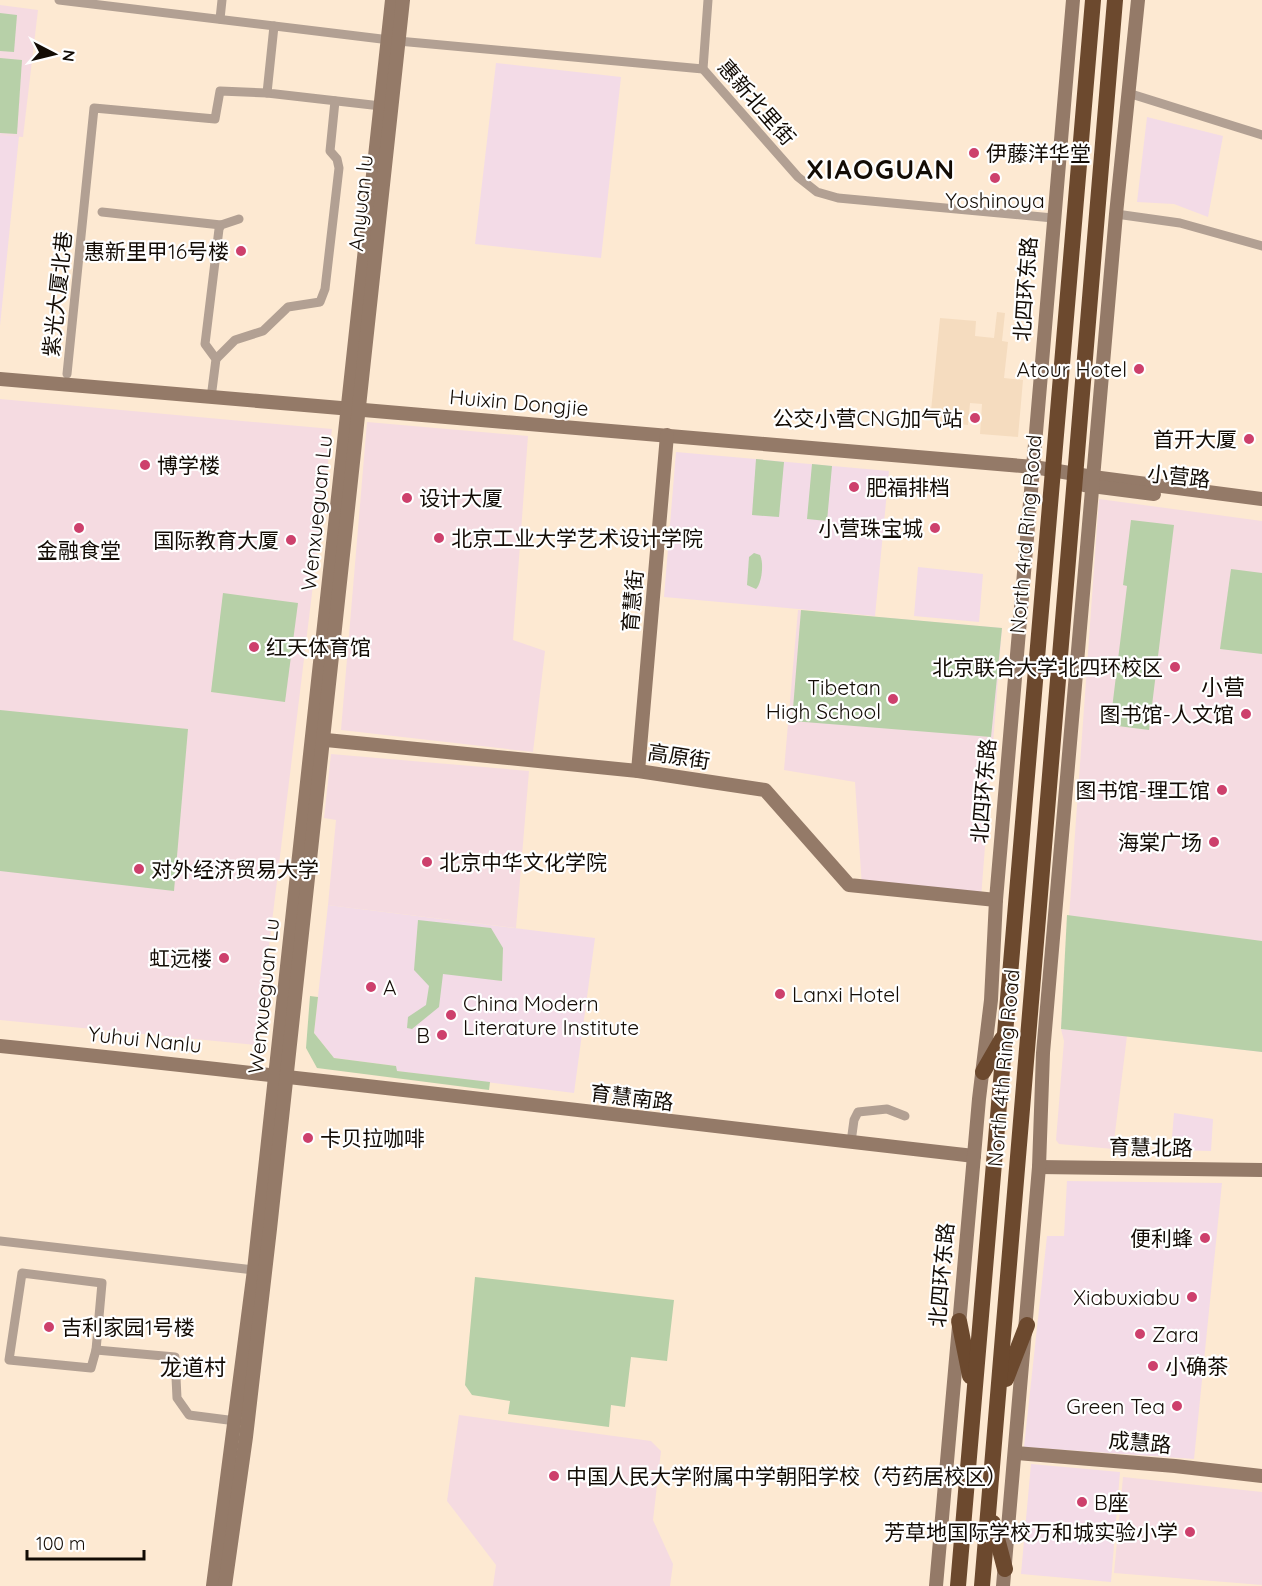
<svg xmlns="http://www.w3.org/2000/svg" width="1262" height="1586" font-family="Quicksand,'Noto Sans SC',sans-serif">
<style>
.commercial{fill:#f3dbe7}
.built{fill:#f5dcbf}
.education{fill:#f5dbe1}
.green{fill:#b7d0a8}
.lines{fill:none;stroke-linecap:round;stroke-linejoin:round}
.street{stroke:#b2a093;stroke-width:9}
.secondary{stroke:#947a68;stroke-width:14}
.highway{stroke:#6c492e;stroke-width:16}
.poi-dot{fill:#cd406c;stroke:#fff;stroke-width:2}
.labels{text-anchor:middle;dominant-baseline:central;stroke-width:4.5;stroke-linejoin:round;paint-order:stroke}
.street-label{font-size:21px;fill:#130c05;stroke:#fff}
.poi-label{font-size:21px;fill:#130c05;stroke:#fff;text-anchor:start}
.neighbourhood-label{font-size:22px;fill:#130c05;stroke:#fff}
.district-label{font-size:27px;font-weight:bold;letter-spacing:1.5px;fill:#130c05;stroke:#fff}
</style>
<rect width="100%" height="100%" fill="#fde9d2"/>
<g class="commercial">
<polygon points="496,63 621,77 601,258 475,244"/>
<polygon points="1147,117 1223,136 1208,217 1174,204 1137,202"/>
<polygon points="0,135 19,136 0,326"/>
<polygon points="676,452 889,471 875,616 664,597"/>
<polygon points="918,567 983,574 979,622 914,616"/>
<polygon points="328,905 595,938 574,1093 396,1071 396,1066 334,1058 314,1033"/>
<polygon points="1174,1113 1213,1119 1211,1151 1171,1150"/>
<polygon points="1067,1181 1222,1183 1194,1459 1024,1447 1047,1236 1064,1236"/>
<polygon points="1031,1464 1120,1472 1111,1582 1021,1574"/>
</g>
<polygon class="built" points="997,312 1005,313 1002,341 1008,342 1004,378 1023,380 1018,437 980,434 982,404 970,403 968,425 930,421 940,318 976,321 975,336 994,338"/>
<g class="education">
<polygon points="0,5 38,10 23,137 0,135"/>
<polygon points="0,399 332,429 257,1045 0,1020"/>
<polygon points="367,422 528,436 513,640 545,651 533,752 341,730"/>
<polygon points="1099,499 1262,521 1262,1052 1127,1036 1113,1149 1059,1144 1056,1140 1064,1041 1061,1029"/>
<polygon points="798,610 1002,628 981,898 862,887 855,782 784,770"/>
<polygon points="331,754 529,771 516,928 328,905 336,820 324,818"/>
<polygon points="459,1415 651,1441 661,1451 653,1520 673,1564 670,1586 493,1586 496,1565 447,1501"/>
<polygon points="1123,1477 1262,1492 1262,1585 1114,1573"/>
</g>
<g class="green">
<polygon points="0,13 17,15 14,52 0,51"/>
<polygon points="0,58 22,60 17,134 0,133"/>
<polygon points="756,459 784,462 779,517 752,515"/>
<polygon points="812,464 832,466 827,521 807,519"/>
<polygon points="1131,520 1174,525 1149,730 1110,725 1127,586 1123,585"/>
<path d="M754 553 760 555C764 563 762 583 756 589L747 585 749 557Z"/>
<polygon points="1231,569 1262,573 1262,654 1220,649"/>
<polygon points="223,593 298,603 285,702 211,692"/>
<polygon points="801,610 1002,628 991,737 792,721"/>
<polygon points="0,710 188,729 174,891 0,871"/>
<polygon points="1067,915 1262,941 1262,1052 1061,1029"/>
<polygon points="418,920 491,928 503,948 502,981 443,974 439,1007 412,1029 407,1028 408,1017 426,1005 429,986 414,970"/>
<polygon points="310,996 318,997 314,1033 334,1058 396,1066 397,1071 490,1082 489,1090 317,1068 306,1048"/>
<polygon points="475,1277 674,1300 667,1361 631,1357 625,1407 611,1405 609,1427 508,1414 510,1401 472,1395 465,1385"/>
</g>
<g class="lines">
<g class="street">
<polyline points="59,0 398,41 703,69"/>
<polyline points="708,0 703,69 798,177 817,192 838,198 1053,218"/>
<polyline points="220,19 222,0"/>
<polyline points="274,26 267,93 381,106"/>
<polyline points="1128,93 1262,135"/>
<polyline points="102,212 221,225"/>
<polyline points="1116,214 1180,223 1262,246"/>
<polyline points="216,359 235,340 263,331 288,307 320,302 325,289 339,168 337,159 330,151 335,101"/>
<polyline points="67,374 94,108 215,119 220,91 267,93"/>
<polyline points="211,398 216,359 205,344 219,229 221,225 239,219"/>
<polyline points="851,1142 854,1120 858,1112 887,1109 905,1116"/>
<polyline points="0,1241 254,1270"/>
<polygon points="22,1273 102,1283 96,1350 91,1368 9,1360"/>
<polyline points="96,1350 175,1357 177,1398 189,1415 236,1421"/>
</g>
<g class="secondary">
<polyline points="0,379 1034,467 1093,477 1262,499"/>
<polyline points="1084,485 1154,494"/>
<polyline points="316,739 638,771 765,790 849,885 996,900"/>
<polyline points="638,771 667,435"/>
<path d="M0 1046C325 1079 649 1119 974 1156"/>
<polyline points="1039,1167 1262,1170"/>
<polyline points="1015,1453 1175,1466 1262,1476"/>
<polyline points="213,1586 254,1270 392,0"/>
<polyline points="225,1586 246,1437 270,1229 403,0"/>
<polyline points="936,1586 979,1099 991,1000 996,900 1073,0"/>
<polyline points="1003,1586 1039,1167 1043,1053 1116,214 1138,0"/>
</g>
<g class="highway">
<polyline points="983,1072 1002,1039"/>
<polyline points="959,1321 970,1376"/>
<polyline points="1006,1379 1027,1325"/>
<polyline points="993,1523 1005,1569"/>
<polyline points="958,1586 1093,0"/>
<polyline points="982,1586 1115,0"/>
</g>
</g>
<g class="poi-dot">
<circle cx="974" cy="153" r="6"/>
<circle cx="995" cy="178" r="6"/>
<circle cx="241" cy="251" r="6"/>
<circle cx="1139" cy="369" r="6"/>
<circle cx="975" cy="418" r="6"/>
<circle cx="1249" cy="439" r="6"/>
<circle cx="145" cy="465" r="6"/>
<circle cx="854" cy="487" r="6"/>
<circle cx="407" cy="498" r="6"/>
<circle cx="79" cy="528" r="6"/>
<circle cx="935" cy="528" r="6"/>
<circle cx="439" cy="538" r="6"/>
<circle cx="291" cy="540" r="6"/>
<circle cx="254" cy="647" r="6"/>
<circle cx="1175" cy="667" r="6"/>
<circle cx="893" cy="699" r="6"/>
<circle cx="1246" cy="714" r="6"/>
<circle cx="1222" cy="790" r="6"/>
<circle cx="1214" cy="842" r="6"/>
<circle cx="427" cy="862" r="6"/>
<circle cx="139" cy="869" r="6"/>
<circle cx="224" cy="958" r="6"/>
<circle cx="371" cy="987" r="6"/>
<circle cx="780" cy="994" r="6"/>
<circle cx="451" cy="1015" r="6"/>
<circle cx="442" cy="1035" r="6"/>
<circle cx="308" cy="1138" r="6"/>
<circle cx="1205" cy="1238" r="6"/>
<circle cx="1192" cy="1297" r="6"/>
<circle cx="49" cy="1327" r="6"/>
<circle cx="1140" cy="1334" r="6"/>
<circle cx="1153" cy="1366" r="6"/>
<circle cx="1177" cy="1406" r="6"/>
<circle cx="554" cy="1476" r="6"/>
<circle cx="1082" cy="1502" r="6"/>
<circle cx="1190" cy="1532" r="6"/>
</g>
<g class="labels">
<g class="street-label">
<text transform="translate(757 102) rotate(49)">惠新北里街</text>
<text transform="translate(360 203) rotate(-84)">Anyuan lu</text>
<text transform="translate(1025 289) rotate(-86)">北四环东路</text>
<text transform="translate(57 294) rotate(-84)">紫光大厦北巷</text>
<text transform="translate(519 402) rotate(5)">Huixin Dongjie</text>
<text transform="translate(1179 476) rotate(6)">小营路</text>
<text transform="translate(316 513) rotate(-84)">Wenxueguan Lu</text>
<text transform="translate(1025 534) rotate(-85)">North 4rd Ring Road</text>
<text transform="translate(632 601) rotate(-85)">育慧街</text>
<text transform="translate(679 756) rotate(9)">高原街</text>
<text transform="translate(983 791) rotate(-85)">北四环东路</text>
<text transform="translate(263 996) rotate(-84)">Wenxueguan Lu</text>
<text transform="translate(145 1039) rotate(6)">Yuhui Nanlu</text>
<text transform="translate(1003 1068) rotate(-85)">North 4th Ring Road</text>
<text transform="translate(632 1097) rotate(7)">育慧南路</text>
<text transform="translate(1151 1147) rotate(1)">育慧北路</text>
<text transform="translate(941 1275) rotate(-85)">北四环东路</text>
<text transform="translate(1140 1442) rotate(5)">成慧路</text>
</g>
<g class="poi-label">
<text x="986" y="153">伊藤洋华堂</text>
<text x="995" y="200" text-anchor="middle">Yoshinoya</text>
<text x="229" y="251" text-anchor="end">惠新里甲16号楼</text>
<text x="1127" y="369" text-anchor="end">Atour Hotel</text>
<text x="963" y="418" text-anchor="end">公交小营CNG加气站</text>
<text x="1237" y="439" text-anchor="end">首开大厦</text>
<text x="157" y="465">博学楼</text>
<text x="866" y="487">肥福排档</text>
<text x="419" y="498">设计大厦</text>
<text x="923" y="528" text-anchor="end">小营珠宝城</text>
<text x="451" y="538">北京工业大学艺术设计学院</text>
<text x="279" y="540" text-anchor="end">国际教育大厦</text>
<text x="79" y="550" text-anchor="middle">金融食堂</text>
<text x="266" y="647">红天体育馆</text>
<text x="1163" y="667" text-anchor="end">北京联合大学北四环校区</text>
<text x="881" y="687" text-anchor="end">Tibetan<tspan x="881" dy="24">High School</tspan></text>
<text x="1234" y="714" text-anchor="end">图书馆-人文馆</text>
<text x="1210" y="790" text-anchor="end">图书馆-理工馆</text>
<text x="1202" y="842" text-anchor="end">海棠广场</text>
<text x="439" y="862">北京中华文化学院</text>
<text x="151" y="869">对外经济贸易大学</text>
<text x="212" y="958" text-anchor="end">虹远楼</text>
<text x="383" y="987">A</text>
<text x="792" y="994">Lanxi Hotel</text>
<text x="463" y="1003">China Modern<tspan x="463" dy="24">Literature Institute</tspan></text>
<text x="430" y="1035" text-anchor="end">B</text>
<text x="320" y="1138">卡贝拉咖啡</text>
<text x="1193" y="1238" text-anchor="end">便利蜂</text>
<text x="1180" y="1297" text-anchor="end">Xiabuxiabu</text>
<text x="61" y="1327">吉利家园1号楼</text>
<text x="1152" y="1334">Zara</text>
<text x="1165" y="1366">小确茶</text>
<text x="1165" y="1406" text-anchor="end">Green Tea</text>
<text x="566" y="1476">中国人民大学附属中学朝阳学校（芍药居校区）</text>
<text x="1094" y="1502">B座</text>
<text x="1178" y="1532" text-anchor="end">芳草地国际学校万和城实验小学</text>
</g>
<g class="neighbourhood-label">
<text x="1223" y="687">小营</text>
<text x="193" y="1367">龙道村</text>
</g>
<g class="district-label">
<text x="881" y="169">XIAOGUAN</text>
</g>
</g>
<g transform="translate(54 54) rotate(97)" stroke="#ffffff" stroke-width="4.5" paint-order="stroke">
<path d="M0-4.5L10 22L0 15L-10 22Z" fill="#130c05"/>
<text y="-9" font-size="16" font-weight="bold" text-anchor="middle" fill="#130c05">N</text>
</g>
<path d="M27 1550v9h117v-9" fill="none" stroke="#130c05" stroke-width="3"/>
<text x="36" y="1550" font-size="18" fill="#130c05" stroke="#ffffff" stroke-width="4.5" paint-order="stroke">100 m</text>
</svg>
